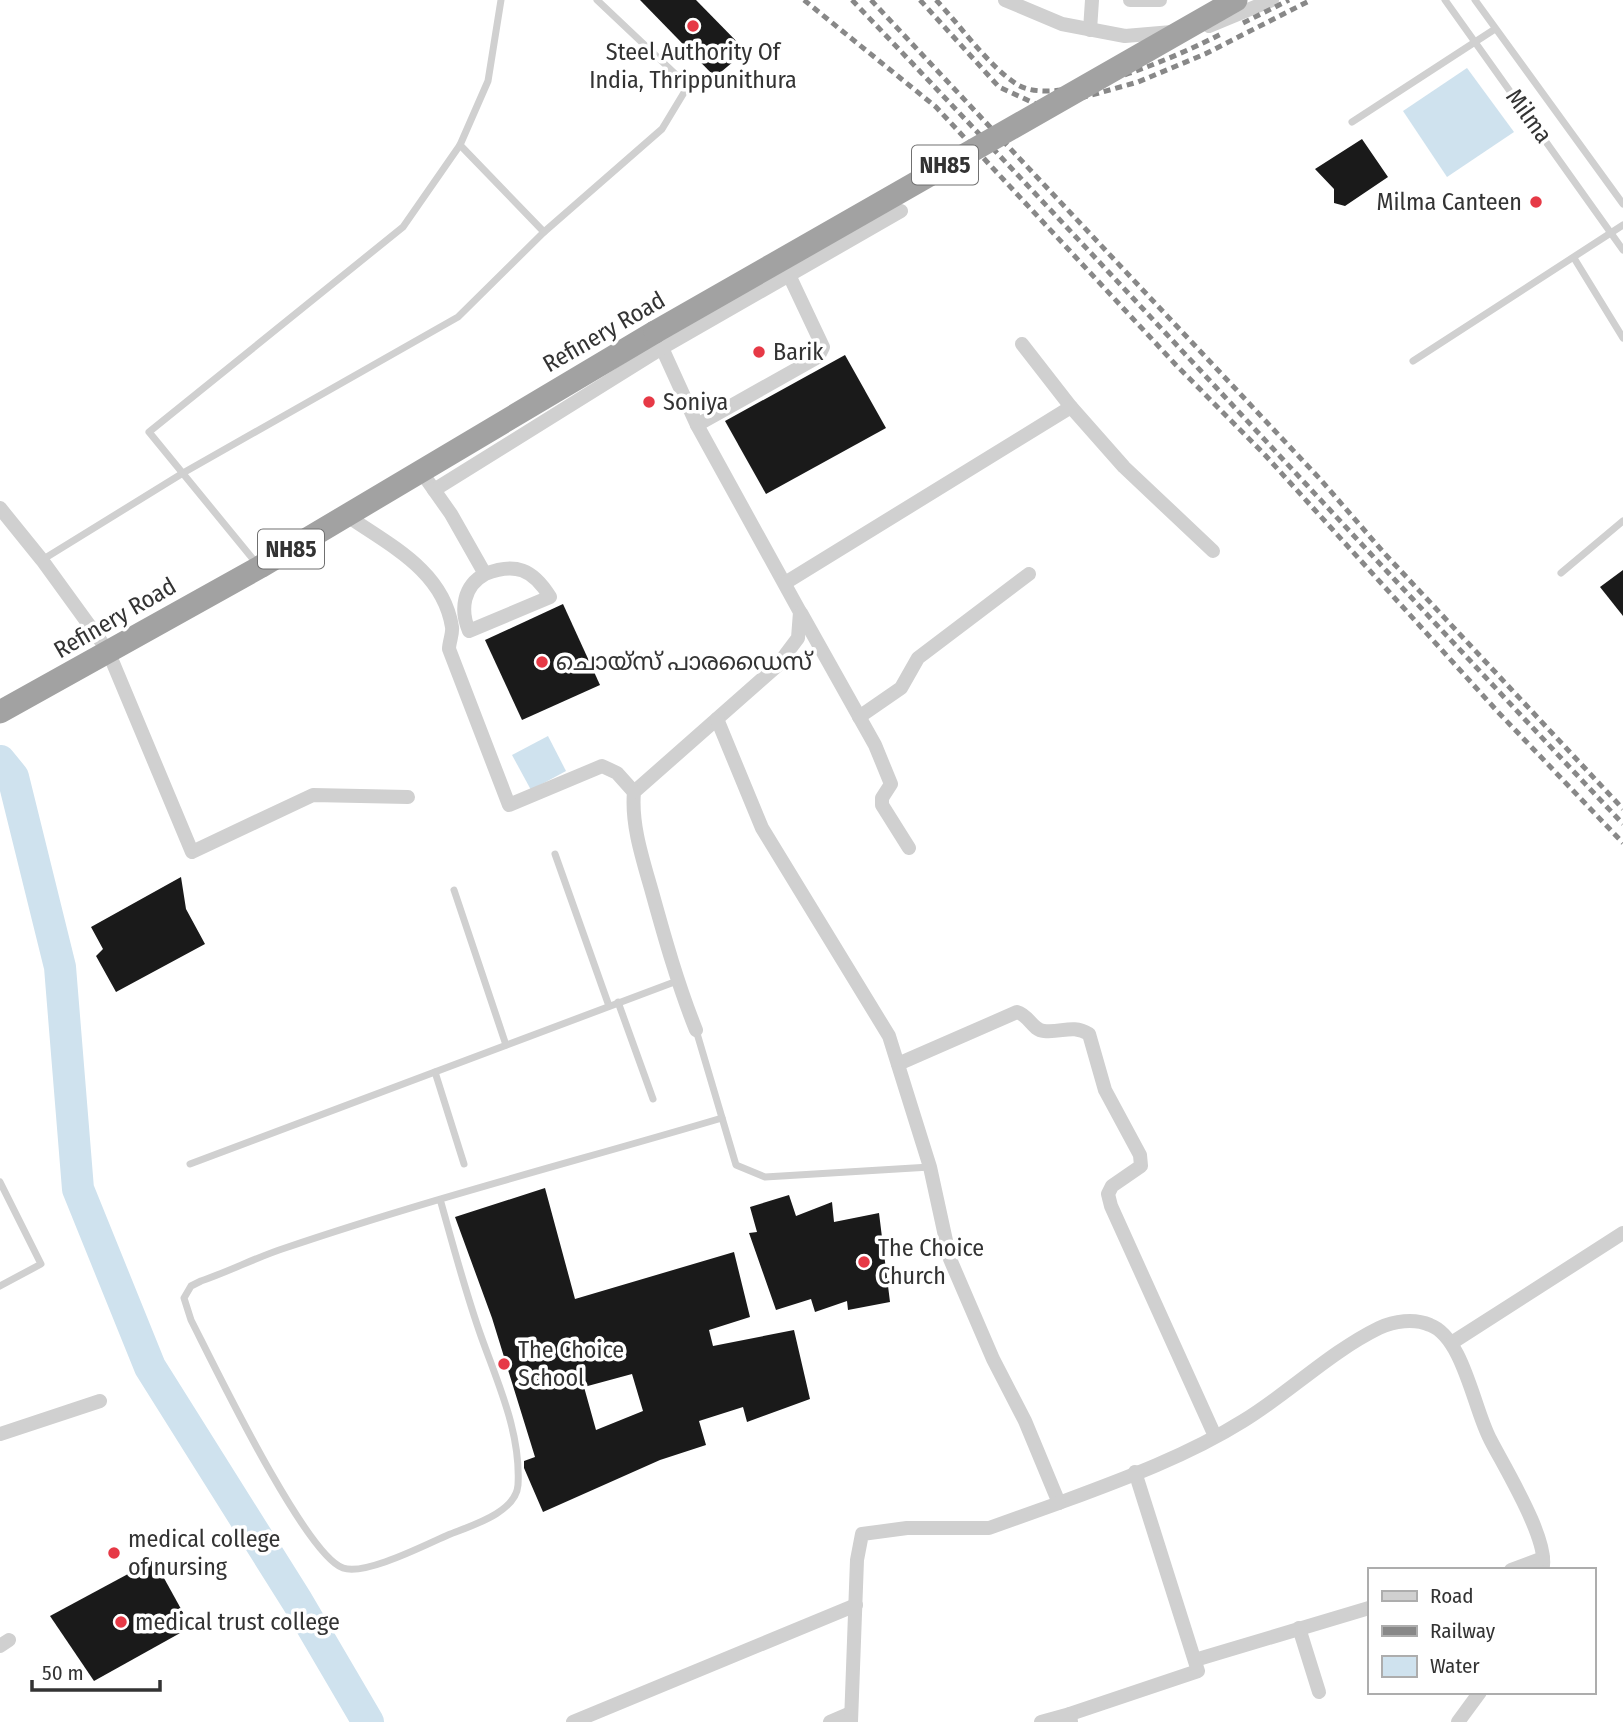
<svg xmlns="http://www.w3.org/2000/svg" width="1623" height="1722" font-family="'Fira Sans Condensed','Noto Sans Malayalam',sans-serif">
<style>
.water{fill:#cfe2ee}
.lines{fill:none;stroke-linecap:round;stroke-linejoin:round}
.river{stroke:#cfe2ee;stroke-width:32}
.building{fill:#1a1a1a;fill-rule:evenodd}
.service{stroke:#d0d0d0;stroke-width:7}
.minor{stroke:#d0d0d0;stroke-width:14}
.trunk{stroke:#a2a2a2;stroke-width:23}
.rail{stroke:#888;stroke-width:5;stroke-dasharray:7 5;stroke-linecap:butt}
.trunk-bridge{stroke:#a2a2a2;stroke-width:23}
.poi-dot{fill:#e63946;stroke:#fff;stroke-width:2.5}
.labels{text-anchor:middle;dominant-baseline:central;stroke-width:7;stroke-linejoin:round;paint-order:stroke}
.shield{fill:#fff;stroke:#707070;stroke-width:2}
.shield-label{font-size:23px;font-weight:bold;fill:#333}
.poi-label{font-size:24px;fill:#333;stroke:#fff;text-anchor:start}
.street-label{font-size:24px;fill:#333;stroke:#fff}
</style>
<rect width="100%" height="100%" fill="#fff"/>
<g class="water">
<polygon points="1467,68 1514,132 1447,177 1403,111"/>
<polygon points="548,736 566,771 531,790 512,755"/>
</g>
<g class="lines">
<polyline class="river" points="0,761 13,777 60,967 78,1189 150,1367 297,1601 368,1722"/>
</g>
<g class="building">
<polygon points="640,0 696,0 746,51 715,77"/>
<polygon points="1362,139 1388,177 1345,206 1334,203 1334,189 1315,169"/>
<polygon points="845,355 886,428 766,494 725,421"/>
<polygon points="1623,570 1623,616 1600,587"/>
<polygon points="563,604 600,685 522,720 485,640"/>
<polygon points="181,877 186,909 205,944 116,992 96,956 103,949 91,927"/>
<path d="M545 1188 575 1299 734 1252 750 1317 709 1330 713 1346 794 1330 810 1399 747 1422 743 1407 699 1421 706 1445 660 1460 543 1512 524 1468V1461L535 1457 492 1318 455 1217ZM632 1374 643 1411 596 1430 584 1387Z"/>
<polygon points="789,1195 796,1216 832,1202 834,1222 879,1213 890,1302 848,1310 847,1301 815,1312 811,1299 776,1310 749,1233 757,1232 750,1207"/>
<polygon points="154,1560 191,1627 94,1681 50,1616"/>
</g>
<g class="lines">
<g class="service">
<polyline points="1445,0 1623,250"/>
<polyline points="1475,0 1623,204"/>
<polyline points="1352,122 1495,29"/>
<polyline points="460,145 544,232"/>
<polyline points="1574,258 1623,338"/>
<polyline points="1413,361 1623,225"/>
<polyline points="42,560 183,473 458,317 544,232 662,129 688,86 597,0"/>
<polyline points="257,564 149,432 403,227 460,145 488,81 501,0"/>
<polyline points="1561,573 1623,521"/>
<polyline points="555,854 609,1006"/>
<polyline points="454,890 506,1045"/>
<polyline points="618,1002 653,1099"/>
<polyline points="696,1030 736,1165 765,1177 930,1167"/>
<polyline points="435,1072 464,1164"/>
<polyline points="190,1164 677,981"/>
<polyline points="0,1182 41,1264 0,1286"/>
<path d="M440 1199C453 1245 465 1291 481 1336 498 1384 521 1433 518 1485 516 1513 470 1526 448 1535 425 1545 365 1576 343 1568 305 1555 213 1363 191 1320L184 1298 191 1286 201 1281C230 1271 257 1257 285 1248 429 1199 577 1161 722 1118"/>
</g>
<g class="minor">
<polyline points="1005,0 1062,24 1125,36 1172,32"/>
<polyline points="1130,0 1160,0"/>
<polyline points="1209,26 1272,0"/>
<polyline points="1090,30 1092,0"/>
<polyline points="1022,344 1071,407"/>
<path d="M662 348 697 425 800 612 798 638 777 666 634 792C631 825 643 860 652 892 665 939 678 985 696 1030"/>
<polyline points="697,425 818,357 823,347 789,275"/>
<path d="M420 470 451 514 485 574C515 562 533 569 550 597L469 631C460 610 463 586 485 574"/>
<polyline points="434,490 662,348 901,211"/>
<polyline points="0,508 42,560 108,651 192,852 313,795 408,797"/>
<path d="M346 515C389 545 443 570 452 627 453 634 449 642 449 649L509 805 602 766 617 773 634 792"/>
<polyline points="785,583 1071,407 1124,467 1213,551"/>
<polyline points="801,613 875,745 891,784 882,798 882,805 909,848"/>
<polyline points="859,717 901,688 918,658 1029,574"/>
<path d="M717 719 762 828 889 1036 930 1167 950 1259 993 1359 1025 1421 1059 1503C1121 1480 1187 1456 1243 1421 1289 1393 1330 1352 1379 1328 1394 1321 1414 1318 1430 1325 1463 1337 1474 1409 1490 1439 1503 1465 1552 1544 1542 1570"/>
<path d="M898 1064 1017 1012C1029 1015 1032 1030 1044 1031 1062 1033 1072 1024 1089 1034L1105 1090 1140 1155 1141 1166 1112 1186 1108 1194 1111 1206 1215 1436"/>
<polyline points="1453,1342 1623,1233"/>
<polyline points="0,1434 100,1401"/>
<polyline points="1511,1570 1543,1558"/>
<polyline points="1299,1628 1319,1692"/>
<polyline points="0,1646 9,1640"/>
<polyline points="1195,1660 1369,1608"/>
<polyline points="573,1722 856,1605"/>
<polyline points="830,1722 851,1713"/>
<polyline points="851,1722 857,1560 862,1534 907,1528 989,1528 1059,1503"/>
<polyline points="1041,1722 1070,1714"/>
<polyline points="1071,1722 1070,1714 1198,1671 1135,1472"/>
<polyline points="1458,1722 1480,1692"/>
</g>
<polyline class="trunk" points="0,712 260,567 655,332"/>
<g class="rail">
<polyline points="804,0 936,107 1176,365 1265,455 1498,712 1623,843"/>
<path d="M852 0C1112 272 1365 550 1623 824"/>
<polyline points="871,0 1320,479 1385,554 1623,809"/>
<polyline points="920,0 999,87 1038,105 1056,105 1138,82 1205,54 1311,0"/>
<path d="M936 0C960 25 989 67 1018 85 1059 109 1181 55 1221 34"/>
<polyline points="1243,23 1289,0"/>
</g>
<polyline class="trunk-bridge" points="655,332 1236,0"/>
</g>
<g class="poi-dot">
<circle cx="693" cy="26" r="7"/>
<circle cx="1536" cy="202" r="7"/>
<circle cx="759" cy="352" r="7"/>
<circle cx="649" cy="402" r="7"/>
<circle cx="542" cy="662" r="7"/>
<circle cx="864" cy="1262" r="7"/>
<circle cx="504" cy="1364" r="7"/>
<circle cx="114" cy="1553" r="7"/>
<circle cx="121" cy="1622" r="7"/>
</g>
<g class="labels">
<g class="shield">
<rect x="912" y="145.5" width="66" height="39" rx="5"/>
<rect x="258" y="529.5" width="66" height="39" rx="5"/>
</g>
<g class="shield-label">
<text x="945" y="165">NH85</text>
<text x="291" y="549">NH85</text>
</g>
<g class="poi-label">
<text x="693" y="52" text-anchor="middle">Steel Authority Of<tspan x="693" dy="28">India, Thrippunithura</tspan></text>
<text x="1522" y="202" text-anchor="end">Milma Canteen</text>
<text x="773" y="352">Barik</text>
<text x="663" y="402">Soniya</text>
<text x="556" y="662">ചൊയ്സ് പാരഡൈസ്</text>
<text x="878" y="1248">The Choice<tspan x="878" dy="28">Church</tspan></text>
<text x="518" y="1350">The Choice<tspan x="518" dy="28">School</tspan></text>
<text x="128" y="1539">medical college<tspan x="128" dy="28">of nursing</tspan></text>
<text x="135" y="1622">medical trust college</text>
</g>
<g class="street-label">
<text transform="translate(1529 116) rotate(54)">Milma</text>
<text transform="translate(604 332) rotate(-30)">Refinery Road</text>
<text transform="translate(115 618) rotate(-30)">Refinery Road</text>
</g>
</g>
<rect x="1368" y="1568" width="228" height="126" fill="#ffffff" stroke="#adadad" stroke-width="2"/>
<rect x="1382" y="1591" width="35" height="10" fill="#d0d0d0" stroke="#adadad" stroke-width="2"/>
<text x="1430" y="1603" font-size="21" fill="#333333">Road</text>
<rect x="1382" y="1626" width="35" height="10" fill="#888888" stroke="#adadad" stroke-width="2"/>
<text x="1430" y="1638" font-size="21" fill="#333333">Railway</text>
<rect x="1382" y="1656" width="35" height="21" fill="#cfe2ee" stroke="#adadad" stroke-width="2"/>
<text x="1430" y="1673" font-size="21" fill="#333333">Water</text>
<path d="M32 1680v10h128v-10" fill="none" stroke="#333333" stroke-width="3.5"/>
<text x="42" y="1680" font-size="21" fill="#333333" stroke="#ffffff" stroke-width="5" paint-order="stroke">50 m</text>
</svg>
